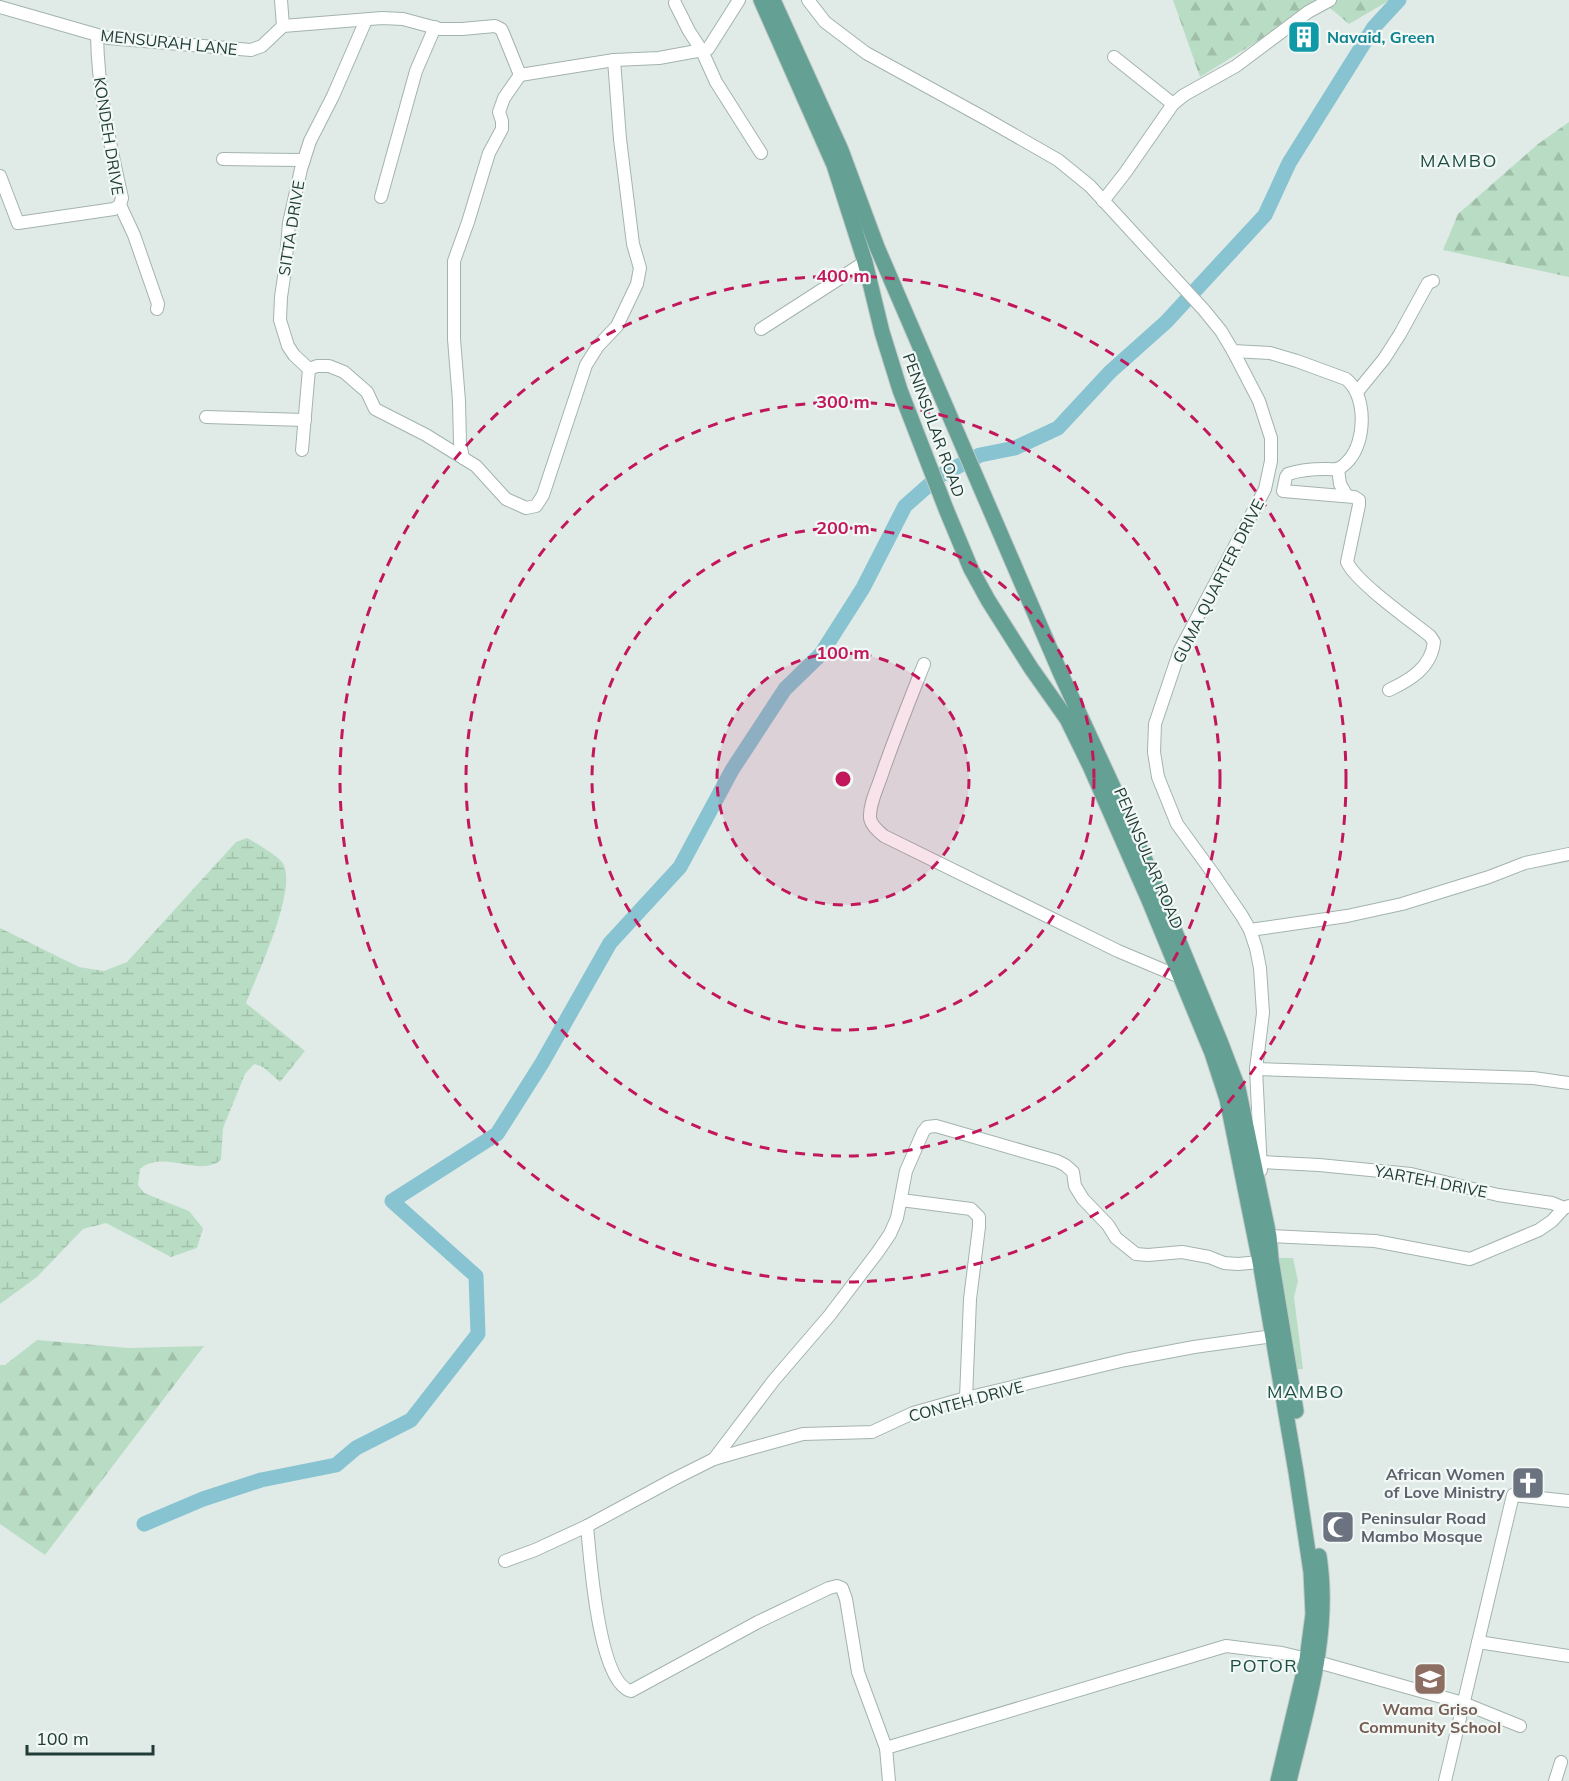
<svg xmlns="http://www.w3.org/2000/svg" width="1569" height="1781" font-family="Mulish,sans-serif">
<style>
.forest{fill:url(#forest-firs)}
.wetland{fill:url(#wetland-marsh)}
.garden{fill:#b9ddc4}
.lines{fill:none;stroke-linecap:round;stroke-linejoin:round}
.river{stroke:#87c3d1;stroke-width:15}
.minor-casing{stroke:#a3b3ae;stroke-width:14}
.major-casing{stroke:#c1c8c7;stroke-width:17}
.minor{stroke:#fff;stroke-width:12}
.major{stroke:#64a194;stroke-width:15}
.ring{fill:none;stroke:#c2185b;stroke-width:3;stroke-dasharray:10 8}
.labels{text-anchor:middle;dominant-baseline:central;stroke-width:4.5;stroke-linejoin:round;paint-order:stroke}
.culture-label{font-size:16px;font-weight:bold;fill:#0d838f;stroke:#f1f8f5;text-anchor:start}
.street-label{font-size:16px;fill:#213c36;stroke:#f1f8f5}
.worship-label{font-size:16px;font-weight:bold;fill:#5b616d;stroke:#f1f8f5;text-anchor:end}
.education-label{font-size:16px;font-weight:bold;fill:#785e54;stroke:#f1f8f5}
.neighbourhood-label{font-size:18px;letter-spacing:1.5px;fill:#1d4e44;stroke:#f1f8f5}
.centre{fill:#c2185b;stroke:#f1f8f5;stroke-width:3}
.ring-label{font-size:18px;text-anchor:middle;font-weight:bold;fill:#c2185b;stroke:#f1f8f5;stroke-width:4.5;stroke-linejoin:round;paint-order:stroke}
</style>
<defs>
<pattern id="forest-firs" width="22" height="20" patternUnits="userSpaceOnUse" patternTransform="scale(1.5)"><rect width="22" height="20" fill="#b9ddc4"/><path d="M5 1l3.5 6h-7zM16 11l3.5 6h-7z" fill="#9fbfa9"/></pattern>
<pattern id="wetland-marsh" width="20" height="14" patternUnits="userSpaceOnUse" patternTransform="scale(1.5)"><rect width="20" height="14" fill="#b9ddc4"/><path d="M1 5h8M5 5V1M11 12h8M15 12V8" fill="none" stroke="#9fbfa9"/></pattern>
</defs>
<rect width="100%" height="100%" fill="#e0ebe7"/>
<g class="forest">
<polygon points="1173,0 1390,0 1349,24 1322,1 1200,77"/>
<polygon points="1569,122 1569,277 1443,250 1458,214 1538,144"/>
<polygon points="37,1340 129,1348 204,1346 45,1555 0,1524 0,1365 5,1365"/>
</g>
<path class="wetland" d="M247 838C256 843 276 855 282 862 300 885 256 977 246 1003L305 1051 280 1082 263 1067 254 1064 245 1074 223 1128 221 1160C198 1178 164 1149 140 1169L138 1185 144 1193 189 1211 203 1228 197 1248 171 1257 106 1223 83 1229 37 1277 0 1304V928L79 967 104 971 127 962 236 842Z"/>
<polygon class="garden" points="1270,1258 1293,1258 1298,1281 1294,1297 1303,1369 1288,1370"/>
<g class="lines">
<polyline class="river" points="144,1524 203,1499 261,1480 336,1465 356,1448 411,1420 478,1334 476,1276 392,1201 497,1134 542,1063 610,943 680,867 732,770 785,689 821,654 863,588 905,506 939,476 980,455 1015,448 1058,428 1110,372 1166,322 1265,215 1289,163 1374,27 1399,0"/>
<g class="minor-casing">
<g id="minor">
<polyline points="281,0 283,26"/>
<polyline points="808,0 825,22 866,53 988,120 1058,160 1090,186 1204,310 1221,331 1233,351 1259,401 1271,438 1271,461 1265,489 1180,650 1155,724 1154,752 1158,777 1177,824 1212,872 1242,916 1250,930 1256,948 1260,968 1263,1013 1256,1069 1261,1170"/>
<polyline points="675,3 689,31 702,51 716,82 761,153"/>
<polyline points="0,7 108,38 251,50 262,46 283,26 382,18 403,19 440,29 462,29 495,26 501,29 503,33 520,75"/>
<polyline points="1114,57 1173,104"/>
<polyline points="520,75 614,60 659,58 708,49 739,0"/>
<polyline points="223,159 304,160"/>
<path d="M0 176 18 223 114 209 120 205 122 198C110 144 98 91 97 36"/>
<polyline points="381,197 416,71 435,27"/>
<polyline points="1103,201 1125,173 1173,104 1184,95 1236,66 1308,12 1330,0"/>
<polyline points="120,205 134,235 158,304 157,309"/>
<polyline points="761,329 865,262"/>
<path d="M1233 351 1270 353 1297 361 1346 379C1367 395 1366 441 1349 460 1346 463 1343 467 1339 468 1335 470 1329 469 1325 469 1313 469 1300 470 1288 474L1286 477 1283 491 1354 497 1359 500V505L1347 562C1356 582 1410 620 1430 636L1434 642C1431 668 1410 680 1389 690"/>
<polyline points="309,369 294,355 288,346 280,320 281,297 285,270 289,223 301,169 310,141 333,96 366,20"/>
<polyline points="1357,392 1384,359 1400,334 1428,283 1433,281"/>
<polyline points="206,417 305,420"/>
<polyline points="302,450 309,369 317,366 329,366 344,372 367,392 375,409 426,435 476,466 506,499 526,508 536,506 543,495 586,365 598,346 617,326 637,284 640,268 633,244 620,139 614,60"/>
<polyline points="463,458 460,443 459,401 454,339 454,261 468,222 489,153 502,129 502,121 499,112 504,98 520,75"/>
<polyline points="1338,469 1340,484 1347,496"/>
<path d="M924 664C909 702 894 739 881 777 877 789 869 805 870 818 871 825 878 831 884 836L1118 951 1180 977"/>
<polyline points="1250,930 1347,916 1402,904 1489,877 1525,863 1569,854"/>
<polyline points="1256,1069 1533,1078 1569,1083"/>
<polyline points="1260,1162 1319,1165 1411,1174 1498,1195 1552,1203 1564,1208"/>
<polyline points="901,1200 971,1209 979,1217 979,1227 970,1299 966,1398"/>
<polyline points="1269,1236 1375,1241 1470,1259 1539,1230 1552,1221 1564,1208 1569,1206"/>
<polyline points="714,1459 774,1380 829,1316 877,1253 890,1234 897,1218 906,1171 923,1132 927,1127 936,1126 1057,1161 1065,1165 1073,1172 1075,1186 1083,1199 1108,1225 1116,1238 1136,1254 1148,1255 1182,1252 1209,1257 1224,1263 1238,1264 1260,1262"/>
<path d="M587 1526C590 1556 598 1683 631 1691L758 1622 829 1588 837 1586 842 1588 846 1599 858 1672 886 1748"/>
<polyline points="505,1561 535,1550 587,1526 674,1479 714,1459 752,1448 803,1434 872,1432 913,1413 966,1398 1125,1360 1194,1347 1273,1336"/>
<polyline points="1478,1642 1569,1656"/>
<polyline points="889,1781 886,1748 1226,1646 1282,1653 1307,1659 1463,1703 1520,1726"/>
<polyline points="1445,1781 1513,1495 1569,1501"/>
<polyline points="1555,1781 1561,1762"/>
</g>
</g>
<g class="major-casing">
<g id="major">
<polyline points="761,0 834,165 865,262 882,332 900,390 946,509 971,569 988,600 1031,668 1067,719 1090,766 1148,898 1212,1053 1227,1099 1260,1262 1296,1472 1311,1572 1313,1614 1307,1659 1278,1781"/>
<polyline points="773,0 841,150 877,247 1060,672 1126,815 1166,910 1220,1041 1238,1088 1269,1236 1271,1259 1296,1411"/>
<path d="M1289 1781C1307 1707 1331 1633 1319 1556"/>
</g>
</g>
<use href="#minor" class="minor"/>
<use href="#major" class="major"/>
</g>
<circle cx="843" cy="779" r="126" fill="#c2185b" fill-opacity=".12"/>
<g class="ring">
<circle cx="843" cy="779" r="126"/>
<circle cx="843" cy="779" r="251"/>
<circle cx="843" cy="779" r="377"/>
<circle cx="843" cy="779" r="503"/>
</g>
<defs>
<g id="building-square" transform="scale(1.725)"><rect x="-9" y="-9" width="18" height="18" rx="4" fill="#0f9aa8" stroke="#f1f8f5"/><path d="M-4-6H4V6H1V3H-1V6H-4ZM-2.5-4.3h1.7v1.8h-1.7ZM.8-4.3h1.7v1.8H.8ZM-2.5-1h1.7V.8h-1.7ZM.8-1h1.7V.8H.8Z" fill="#fff"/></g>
<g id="church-square" transform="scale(1.725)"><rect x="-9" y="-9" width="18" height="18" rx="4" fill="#6b7280" stroke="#f1f8f5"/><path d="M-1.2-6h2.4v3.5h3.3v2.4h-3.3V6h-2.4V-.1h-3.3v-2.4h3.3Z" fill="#fff"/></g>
<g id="mosque-square" transform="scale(1.725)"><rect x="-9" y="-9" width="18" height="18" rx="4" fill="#6b7280" stroke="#f1f8f5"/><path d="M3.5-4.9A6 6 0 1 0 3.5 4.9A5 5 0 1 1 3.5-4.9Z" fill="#fff"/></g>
<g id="school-square" transform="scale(1.725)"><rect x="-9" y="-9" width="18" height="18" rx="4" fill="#8d6e63" stroke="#f1f8f5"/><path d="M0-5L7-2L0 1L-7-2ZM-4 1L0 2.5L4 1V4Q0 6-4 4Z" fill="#fff"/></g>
</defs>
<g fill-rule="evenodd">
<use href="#building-square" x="1304" y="37"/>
<use href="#church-square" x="1528" y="1483"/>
<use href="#mosque-square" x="1338" y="1527"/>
<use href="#school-square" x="1430" y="1679"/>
</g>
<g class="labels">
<g class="culture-label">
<text x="1327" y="37">Navaid, Green</text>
</g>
<g class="street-label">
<text transform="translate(169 42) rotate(6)">MENSURAH LANE</text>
<text transform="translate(109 136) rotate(81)">KONDEH DRIVE</text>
<text transform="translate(291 228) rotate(-81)">SITTA DRIVE</text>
<text transform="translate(934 425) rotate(70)">PENINSULAR ROAD</text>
<text transform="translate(1218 581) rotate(-63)">GUMA QUARTER DRIVE</text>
<text transform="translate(1149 858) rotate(67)">PENINSULAR ROAD</text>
<text transform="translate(1431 1181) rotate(11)">YARTEH DRIVE</text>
<text transform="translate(966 1401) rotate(-15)">CONTEH DRIVE</text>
</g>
<g class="worship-label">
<text x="1505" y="1474">African Women<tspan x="1505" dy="18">of Love Ministry</tspan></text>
<text x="1361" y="1518" text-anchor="start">Peninsular Road<tspan x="1361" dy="18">Mambo Mosque</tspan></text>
</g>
<g class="education-label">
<text x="1430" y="1709">Wama Griso<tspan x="1430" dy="18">Community School</tspan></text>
</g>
<g class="neighbourhood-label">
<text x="1459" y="160">MAMBO</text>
<text x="1306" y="1391">MAMBO</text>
<text x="1264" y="1665">POTOR</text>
</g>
</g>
<circle cx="843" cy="779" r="9" class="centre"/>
<g class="ring-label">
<text x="843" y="282">400 m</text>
<text x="843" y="408">300 m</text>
<text x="843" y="534">200 m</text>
<text x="843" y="659">100 m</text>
</g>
<path d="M27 1745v9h126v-9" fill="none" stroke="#213c36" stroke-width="3"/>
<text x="36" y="1745" font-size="18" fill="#213c36" stroke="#f1f8f5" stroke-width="4.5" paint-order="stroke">100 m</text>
</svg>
